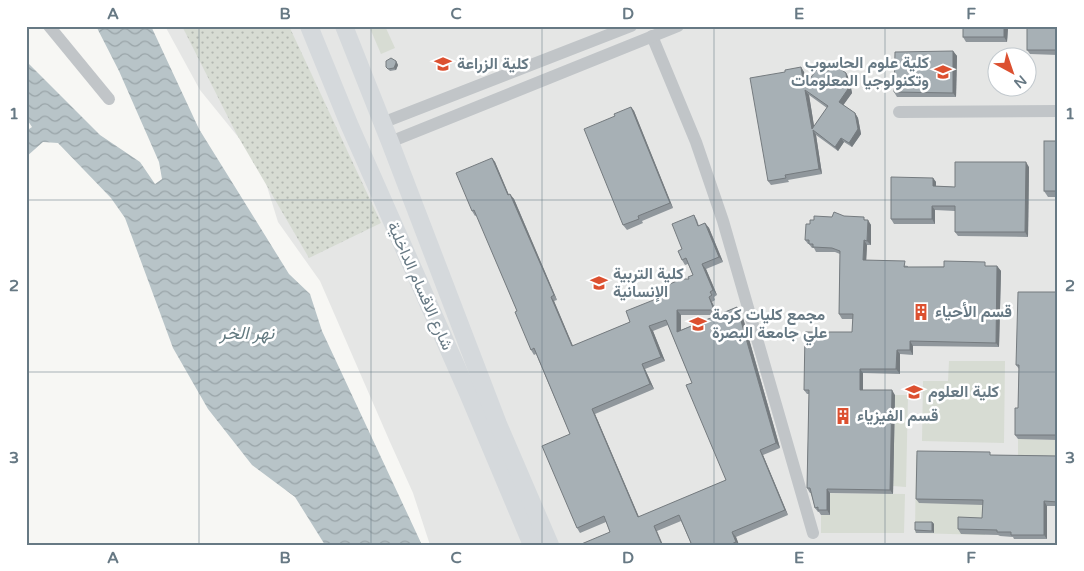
<svg xmlns="http://www.w3.org/2000/svg" width="1084" height="571" font-family="'Varela Round',Vazirmatn,sans-serif">
<style>
.built{fill:#e5e6e5;fill-rule:evenodd}
.grass{fill:#d7dcd3}
.garden{fill:url(#garden-dots)}
.water{fill:url(#water-waves)}
.lines{fill:none;stroke-linecap:round;stroke-linejoin:round}
.street{stroke:#c1c5c8;stroke-width:12}
.secondary{stroke:#d5d9dc;stroke-width:18}
.wall{fill:#90979c;fill-rule:evenodd}
.shaded-wall{fill:#757b7f}
.building{fill:#a7b0b5;stroke:#757b7f;fill-rule:evenodd}
.grid{fill:none;stroke:#677984;stroke-width:1;stroke-opacity:0.55}
.labels{text-anchor:middle;dominant-baseline:central;stroke-width:5;stroke-linejoin:round;paint-order:stroke}
.poi-label{font-size:16px;font-weight:bold;fill:#677984;stroke:#fff;text-anchor:start}
.street-label{font-size:16px;fill:#677984;stroke:#fff}
.water-label{font-size:18px;font-style:italic;fill:#637a80;stroke:#fff}
.neatline{fill:none;stroke:#677984;stroke-width:2}
.grid-label{font-size:16px;text-anchor:middle;font-weight:bold;fill:#677984}
</style>
<defs>
<pattern id="garden-dots" width="8" height="8" patternUnits="userSpaceOnUse" patternTransform="scale(1.25)"><rect width="8" height="8" fill="#d7dcd3"/><path d="M2 2h.1M6 6h.1" fill="none" stroke="#b2b7b1" stroke-width="1.8" stroke-linecap="round"/></pattern>
<pattern id="water-waves" width="16" height="10" patternUnits="userSpaceOnUse" patternTransform="scale(1.25)"><rect width="16" height="10" fill="#b8c4c8"/><path d="M0 5q4-4 8 0t8 0" fill="none" stroke="#99a4a8"/></pattern>
</defs>
<rect width="100%" height="100%" fill="#f7f7f4"/>
<path class="built" d="M165 26H1058V545H430L413 493 390 442 320 281 278 222 260 164 200 90ZM996 58H1026V88H996Z"/>
<g class="grass">
<polygon points="369,26 385,26 395,48 381,54"/>
<polygon points="949,361 1005,361 1004,443 922,441 923,381 948,381"/>
<polygon points="895,395 908,395 906,487 893,486"/>
<polygon points="1018,439 1058,440 1058,460 1018,459"/>
<polygon points="916,455 920,455 1047,506 986,517 985,535 915,533"/>
<polygon points="810,493 905,494 904,533 821,533 821,515 830,515 830,497 812,497"/>
</g>
<polygon class="garden" points="182,26 289,26 381,223 309,258 236,133"/>
<polygon class="water" points="96,26 151,26 199,129 289,274 310,294 322,331 422,545 325,545 295,497 252,465 208,409 173,348 125,218 111,198 58,143 43,142 26,157 26,131 32,127 26,118 26,61 100,135 140,162 155,184 162,179 159,162 119,71"/>
<g class="lines">
<g class="street">
<polyline points="49,26 109,99"/>
<polyline points="652,36 696,142 723,221 813,533"/>
<polyline points="899,112 1058,111"/>
<polyline points="382,123 631,26"/>
<polyline points="390,142 678,26"/>
</g>
<g class="secondary">
<polyline points="309,26 349,124 468,393 532,545"/>
<polyline points="344,26 390,142 498,424 550,545"/>
</g>
</g>
<g class="wall">
<polygon points="963,26 1058,26 1058,55 1030,54 1027,50 1027,29 1008,28 1007,42 966,42 963,37"/>
<polygon points="953,51 957,56 956,97 897,97 894,92"/>
<polygon points="396,61 398,65 396,70 390,71 386,67"/>
<path d="M801 67 804 72 806 84 828 71 849 78 852 93 843 105 855 113 858 118 861 134 852 147 844 142 838 151 816 135 822 174 788 180 789 182 771 185 768 181ZM809 95 827 108 814 126Z"/>
<polygon points="631,107 634,111 673,208 642,221 643,223 627,230 623,225 615,116"/>
<polygon points="1058,141 1058,197 1048,197 1044,191"/>
<path d="M492 158 495 162 509 195 514 199 557 300 554 301 573 346 630 322 656 299 689 279 693 275 688 264 685 265 682 260V249L694 215 697 220 699 226 705 223 709 228 723 262 706 269 717 295 714 297 715 300 712 302 718 315 737 307 741 311 780 448 763 455 788 515 736 537 739 545H686L691 543 681 521 657 531 610 532 606 522 580 533 577 528 570 434 536 354 534 355 531 350 517 311 477 215 475 216 472 211ZM681 315H717L681 330ZM668 325 692 383 726 480 639 517 595 414 654 389 645 369 665 361 653 331Z"/>
<polygon points="1029,167 1028,237 958,236 955,232 955,211 935,210 935,224 894,224 891,219 933,178 936,182 936,186 955,187"/>
<polygon points="844,216 867,220 871,225 871,245 867,245 866,260 908,266 908,267 997,266 1001,271 999,347 913,346 913,355 900,354 900,374 863,373 863,390 895,395 893,494 830,493 830,515 821,515 819,512 818,512 815,508 811,493 810,493 807,488 809,394 807,394 804,390 852,332 853,319 842,319 839,314 840,254 835,252 816,252 814,248 812,248 809,244 808,244 805,240 810,224 814,220 832,217"/>
<polygon points="1058,292 1058,440 1018,439 1015,435 1018,408 1019,369 1016,365"/>
<polygon points="992,455 1058,456 1058,506 1047,506 1047,539 1014,539 1013,537 1000,536 998,535 961,534 958,529 982,518 983,505 919,503 916,499"/>
<polygon points="932,522 934,524 934,533 916,533 915,530"/>
</g>
<g class="shaded-wall">
<polygon points="1004,26 1006,26 1008,28 1007,42 1004,37"/>
<polygon points="953,51 957,56 956,97 953,93"/>
<polygon points="396,61 398,65 396,70 394,68"/>
<polygon points="801,67 804,72 808,92 804,87"/>
<polygon points="846,73 849,78 852,93 842,107 839,102"/>
<polygon points="805,90 809,95 815,132 812,129"/>
<polygon points="631,107 634,111 673,208 670,203"/>
<polygon points="855,113 858,118 861,134 852,147 849,143"/>
<polygon points="813,130 816,135 822,174 819,169"/>
<polygon points="841,138 844,142 838,151 835,147"/>
<polygon points="492,158 495,162 511,200 508,195"/>
<polygon points="1026,162 1029,167 1028,237 1025,232"/>
<polygon points="933,178 936,182 936,191 933,186"/>
<polygon points="510,194 514,199 557,300 554,295"/>
<polygon points="932,206 935,210 935,224 932,219"/>
<polygon points="868,220 871,225 871,245 867,241"/>
<polygon points="705,223 709,228 723,262 719,257"/>
<polygon points="864,240 867,245 866,265 863,260"/>
<polygon points="702,264 706,269 717,295 713,290"/>
<polygon points="997,266 1001,271 999,347 996,343"/>
<polygon points="551,297 554,301 575,351 572,346"/>
<polygon points="709,297 712,302 718,315 714,310"/>
<polygon points="737,307 741,311 780,448 776,443"/>
<polygon points="677,310 681,315 681,336 677,332"/>
<polygon points="649,326 653,331 665,361 661,357"/>
<polygon points="910,341 913,346 913,355 910,350"/>
<polygon points="897,350 900,354 900,374 896,369"/>
<polygon points="642,364 645,369 654,389 650,384"/>
<polygon points="860,369 863,373 863,394 860,390"/>
<polygon points="892,390 895,395 893,494 890,490"/>
<polygon points="592,409 595,414 641,522 638,517"/>
<polygon points="760,450 763,455 788,515 785,510"/>
<polygon points="827,489 830,493 830,515 827,510"/>
<polygon points="1044,501 1047,506 1047,539 1044,535"/>
<polygon points="932,522 934,524 934,533 932,531"/>
<polygon points="654,526 657,531 663,545 662,545"/>
<polygon points="732,532 736,537 739,545 736,542"/>
</g>
<g class="building">
<rect x="963" y="26" width="41" height="11"/>
<rect x="1027" y="26" width="31" height="24"/>
<polygon points="953,51 953,93 894,92 895,52"/>
<polygon points="391,58 396,61 396,63 394,68 388,69 386,67 386,61"/>
<path d="M833 64 846 73 848 89 839 102 855 113 858 129 849 143 841 138 835 147 813 130 819 169 785 175 786 178 768 181 750 78 785 72V70L801 67 804 87 820 65 828 71ZM805 90 828 106 812 129Z"/>
<polygon points="631,107 670,203 638,216 639,219 623,225 584,129 615,116 614,114"/>
<rect x="1044" y="141" width="14" height="50"/>
<path d="M492 158 508 195 510 194 554 295 551 297 572 346 630 322 626 311 656 299 653 291 677 281V279H689L688 277 693 275 686 258 682 260 678 251 682 249 672 224 694 215 698 226 705 223 719 257 702 264 713 290 710 292 712 295 709 297 714 310H677V332L737 307 776 443 760 450 785 510 732 532 736 542 729 545H686L691 543 679 515 654 526 662 545H579L610 532 604 516 577 528 542 446 570 434 534 348 531 350 515 312 517 311 474 210 472 211 456 173ZM666 320 692 383 686 385 726 480 638 517 592 409 650 384 642 364 661 357 649 326Z"/>
<polygon points="955,162 1026,162 1025,232 955,232 955,206 932,206 932,219 891,219 891,177 933,178 933,186 955,187"/>
<polygon points="834,212 844,216 864,217 864,220 868,220 867,241 864,240 863,260 905,261 904,267 944,267 944,261 985,262 985,266 997,266 996,343 910,341 910,350 897,350 896,369 860,369 860,390 892,390 890,490 827,489 827,510 818,510 818,507 815,508 810,488 807,488 809,390 804,390 805,332 852,332 853,314 839,314 840,251 832,248 813,247 813,244 809,244 809,240 805,240 806,224 810,224 810,220 814,220 814,216 832,217"/>
<polygon points="1018,292 1058,292 1058,435 1015,435 1015,408 1018,408 1019,365 1016,365"/>
<polygon points="917,451 990,452 990,455 1058,456 1058,502 1044,501 1044,535 1011,535 1011,532 997,532 997,530 958,529 958,517 982,518 983,500 916,499"/>
<polygon points="915,522 932,522 932,531 915,530"/>
</g>
<path class="grid" d="M199 26V545M371 26V545M542 26V545M714 26V545M885 26V545M26 200H1058M26 372H1058"/>
<defs>
<g id="university-bare" transform="scale(1.35)"><path d="M0-5L7-2L0 1L-7-2ZM-4 1L0 2.5L4 1V4Q0 6-4 4Z" fill="#dc5030" stroke="#fff" stroke-width="2.5" paint-order="stroke"/></g>
<g id="building-bare" transform="scale(1.35)"><path d="M-4-6H4V6H1V3H-1V6H-4ZM-2.5-4.3h1.7v1.8h-1.7ZM.8-4.3h1.7v1.8H.8ZM-2.5-1h1.7V.8h-1.7ZM.8-1h1.7V.8H.8Z" fill="#dc5030" stroke="#fff" stroke-width="2.5" paint-order="stroke"/></g>
</defs>
<g fill-rule="evenodd">
<use href="#university-bare" x="443" y="64"/>
<use href="#university-bare" x="943" y="72"/>
<use href="#university-bare" x="599" y="283"/>
<use href="#building-bare" x="921" y="312"/>
<use href="#university-bare" x="698" y="324"/>
<use href="#university-bare" x="914" y="392"/>
<use href="#building-bare" x="843" y="416"/>
</g>
<g class="labels">
<g class="poi-label">
<text x="929" y="63" text-anchor="end">كلية علوم الحاسوب<tspan x="929" dy="18">وتكنولوجيا المعلومات</tspan></text>
<text x="457" y="64">كلية الزراعة</text>
<text x="613" y="274">كلية التربية<tspan x="613" dy="18">الإنسانية</tspan></text>
<text x="935" y="312">قسم الأحياء</text>
<text x="712" y="315">مجمع كليات كرمة<tspan x="712" dy="18">علي جامعة البصرة</tspan></text>
<text x="928" y="392">كلية العلوم</text>
<text x="857" y="416">قسم الفيزياء</text>
</g>
<g class="street-label">
<text transform="translate(420 286) rotate(66)">شارع الاقسام الداخلية</text>
</g>
<g class="water-label">
<text x="247" y="333">نهر الخر</text>
</g>
</g>
<rect width="1084" height="571" fill="none" stroke="#ffffff" stroke-width="55"/>
<g transform="translate(1012 72) rotate(140)"><circle r="24" fill="#ffffff" stroke="#c2c9ce"/>
<path d="M0-4L9 19L0 12L-9 19Z" fill="#dc5030"/>
<text y="-8" font-size="14" font-weight="bold" text-anchor="middle" fill="#677984">N</text>
</g>
<rect x="28" y="28" width="1028" height="516" class="neatline"/>
<g class="grid-label">
<text x="113" y="19">A</text>
<text x="285" y="19">B</text>
<text x="456" y="19">C</text>
<text x="628" y="19">D</text>
<text x="799" y="19">E</text>
<text x="971" y="19">F</text>
<text x="14" y="119">1</text>
<text x="1070" y="119">1</text>
<text x="14" y="291">2</text>
<text x="1070" y="291">2</text>
<text x="14" y="463">3</text>
<text x="1070" y="463">3</text>
<text x="113" y="563">A</text>
<text x="285" y="563">B</text>
<text x="456" y="563">C</text>
<text x="628" y="563">D</text>
<text x="799" y="563">E</text>
<text x="971" y="563">F</text>
</g>
</svg>
